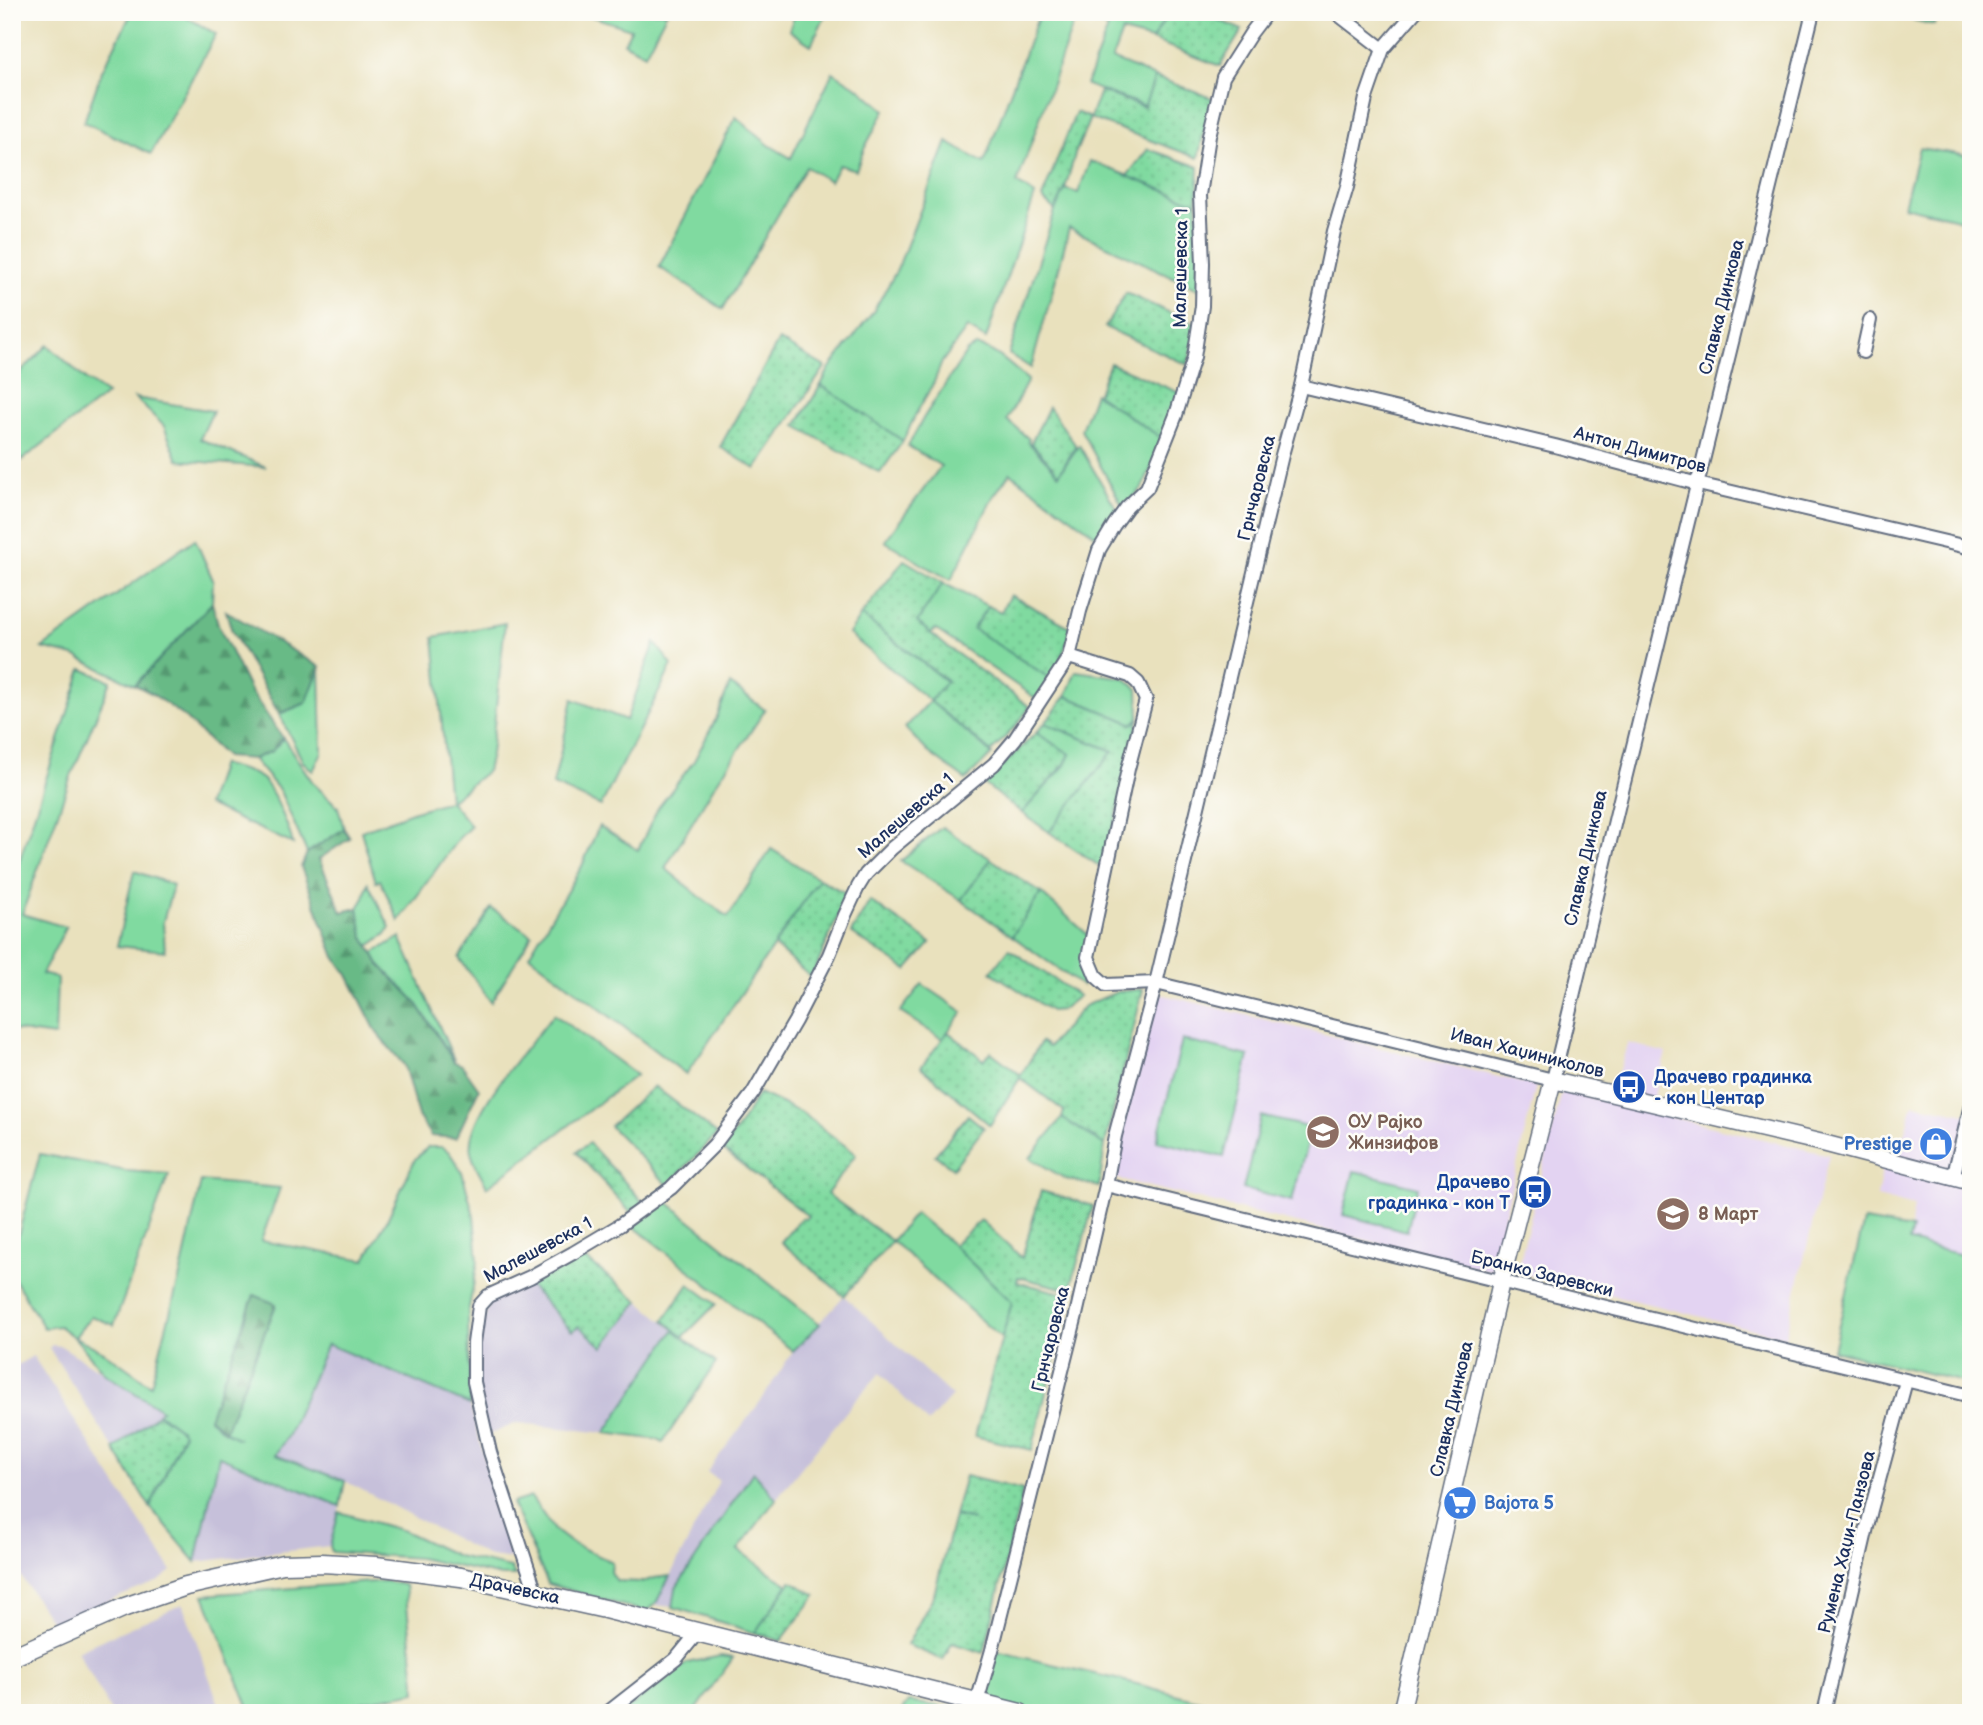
<svg xmlns="http://www.w3.org/2000/svg" width="1983" height="1725" font-family="'Balsamiq Sans',sans-serif">
<style>
.built{fill:#e3d3f2}
.industrial{fill:#c6c0da}
.green{fill:#80daa0;stroke:#4e847f;stroke-width:2;fill-rule:evenodd}
.forest{fill:url(#forest-firs);stroke:#427472;stroke-width:2}
.garden{fill:url(#garden-dots);stroke:#4e847f;stroke-width:2}
.lines{fill:none;stroke-linecap:round;stroke-linejoin:round}
.stream{stroke:#60b3db;stroke-width:4.5}
.minor-casing{stroke:#636d7f;stroke-width:16}
.tertiary-casing{stroke:#636d7f;stroke-width:19}
.secondary-casing{stroke:#636d7f;stroke-width:21}
.minor{stroke:#fff;stroke-width:12}
.tertiary{stroke:#fff;stroke-width:16}
.secondary{stroke:#fff;stroke-width:18}
.labels{text-anchor:middle;dominant-baseline:central;stroke-width:5;stroke-linejoin:round;paint-order:stroke}
.street-label{font-size:18px;fill:#1b2f5e;stroke:#fdfcf7}
.transit-label{font-size:18px;font-weight:bold;fill:#164399;stroke:#fdfcf7;text-anchor:start}
.education-label{font-size:18px;font-weight:bold;fill:#785e54;stroke:#fdfcf7;text-anchor:start}
.shop-label{font-size:18px;font-weight:bold;fill:#366cbe;stroke:#fdfcf7;text-anchor:end}
</style>
<defs>
<pattern id="forest-firs" width="22" height="20" patternUnits="userSpaceOnUse" patternTransform="scale(1.75)"><rect width="22" height="20" fill="#68ba86"/><path d="M5 1l3.5 6h-7zM16 11l3.5 6h-7z" fill="#559871"/></pattern>
<pattern id="garden-dots" width="8" height="8" patternUnits="userSpaceOnUse" patternTransform="scale(1.75)"><rect width="8" height="8" fill="#80daa0"/><path d="M2 2h.1M6 6h.1" fill="none" stroke="#6ebb8c" stroke-width="1.8" stroke-linecap="round"/></pattern>
</defs>
<rect width="100%" height="100%" fill="#fdfcf7"/>
<filter id="ink" filterUnits="userSpaceOnUse"><feTurbulence type="fractalNoise" baseFrequency=".0143" numOctaves="2"/><feDisplacementMap in="SourceGraphic" scale="14" xChannelSelector="R" yChannelSelector="G"/><feConvolveMatrix kernelMatrix="1 2 1 2 8 2 1 2 1" color-interpolation-filters="sRGB"/></filter>
<filter id="wash" filterUnits="userSpaceOnUse"><feTurbulence type="fractalNoise" baseFrequency=".00686" numOctaves="4" result="noise"/><feDisplacementMap in="SourceGraphic" scale="28" xChannelSelector="R" yChannelSelector="G"/><feGaussianBlur stdDeviation="1.57" result="paint"/><feColorMatrix in="noise" values="0 0 0 0 0 0 0 0 0 0 0 0 0 0 0 0 0 1.4 0 .05"/><feComposite in="paint" operator="in"/></filter>
<g filter="url(#wash)">
<rect width="100%" height="100%" fill="#e9e1bd"/>
<g class="built">
<polygon points="1156,993 1536,1086 1491,1271 1110,1177"/>
<polygon points="1628,1043 1666,1053 1652,1103 1611,1093"/>
<polygon points="1562,1091 1829,1155 1785,1337 1517,1272"/>
<polygon points="1913,1104 1971,1115 1971,1257 1908,1242 1914,1206 1877,1197 1884,1160 1896,1162"/>
</g>
<g class="industrial">
<polygon points="528,1284 572,1331 578,1326 603,1347 639,1301 674,1330 605,1433 517,1423 486,1436 474,1382 479,1340 489,1303"/>
<polygon points="844,1296 952,1396 928,1423 880,1373 854,1402 776,1499 753,1472 676,1588 673,1607 655,1605 719,1481 707,1472 763,1398 793,1351"/>
<polygon points="327,1343 470,1405 497,1506 515,1550 514,1559 490,1557 345,1481 274,1455 288,1435"/>
<polygon points="52,1345 61,1346 163,1410 114,1449 49,1348"/>
<polygon points="33,1356 172,1571 159,1581 52,1623 12,1563 12,1368"/>
<polygon points="219,1456 340,1506 330,1546 196,1562"/>
<polygon points="183,1604 222,1713 112,1713 77,1651"/>
</g>
<g class="green">
<polygon points="132,12 177,12 216,34 151,154 84,122 102,71"/>
<polygon points="592,12 667,12 645,54 624,43 631,29 590,16"/>
<polygon points="796,12 827,12 811,45 789,30"/>
<polygon points="1040,12 1049,12 1075,19 1017,183 1035,195 986,339 967,328 942,362 934,382 916,414 903,441 821,385 829,369 873,312 897,270 947,142 984,163"/>
<polygon points="1085,12 1169,12 1152,40 1122,32 1112,59 1155,77 1145,106 1086,85 1108,28 1082,18"/>
<polygon points="1890,12 1937,12 1934,25 1889,14"/>
<polygon points="833,72 860,89 885,110 864,149 856,170 839,165 830,181 806,167 723,309 659,267 736,117 769,145 791,158"/>
<polygon points="1919,148 1971,156 1971,182 1962,220 1904,206"/>
<polygon points="1090,161 1197,203 1200,290 1069,228 1060,264 1031,368 1009,354 1055,210 1065,189 1078,193"/>
<polygon points="48,345 86,380 107,394 12,468 12,381"/>
<path d="M976 346C996 349 1012 367 1028 380L1007 420 1029 439 1028 442 1059 474 1079 445 1119 513 1101 539 1010 473 993 497 951 580 925 566 885 541 941 466 908 446 924 417 967 351Z"/>
<polygon points="1095,393 1165,440 1142,488 1124,509 1081,430"/>
<polygon points="135,398 213,411 200,439 266,467 178,460 164,426"/>
<polygon points="195,539 213,580 212,603 135,685 74,656 42,648"/>
<polygon points="943,583 988,606 973,628 1053,680 1038,700 935,629 931,634 916,622"/>
<polygon points="861,615 947,682 930,701 992,754 966,780 928,752 905,728 930,701 849,634"/>
<polygon points="505,623 491,754 487,771 450,801 471,826 458,839 399,921 380,880 376,882 361,831 415,811 449,801 434,637"/>
<path d="M655 643 672 665C649 713 624 758 601 806L553 785 573 699 626 720Z"/>
<polygon points="320,667 322,752 313,771 303,762 279,714 306,703"/>
<polygon points="82,669 111,681 71,776 22,914 66,927 42,974 57,978 55,1036 12,1030 12,883"/>
<polygon points="1076,671 1125,678 1138,689 1139,718 1133,724 1066,696"/>
<polygon points="730,684 765,710 713,788 665,868 699,896 728,917 771,849 819,879 699,1056 686,1074 529,955 582,866 599,826 638,850 658,808 694,761 716,719"/>
<polygon points="1045,723 1113,751 1049,832 1022,813 1065,765 1070,754 1036,733"/>
<polygon points="283,738 314,784 338,807 344,829 307,853 280,791 253,759 272,751"/>
<path d="M221 764C235 769 256 771 266 783 276 796 289 828 293 844L207 805Z"/>
<polygon points="942,827 991,859 961,900 901,861"/>
<polygon points="134,871 173,885 163,922 165,951 117,946"/>
<polygon points="368,883 390,927 386,934 369,946 363,936 358,908 364,898"/>
<polygon points="1041,893 1088,935 1082,986 1012,936"/>
<polygon points="491,908 532,935 491,1002 459,958"/>
<polygon points="401,937 402,942 455,1062 416,1002 379,964 373,953"/>
<polygon points="922,984 963,1012 942,1039 900,1012"/>
<path d="M554 1014 636 1075 487 1187C482 1176 473 1163 471 1152 464 1116 531 1043 554 1014Z"/>
<polygon points="1182,1040 1249,1056 1224,1157 1157,1141"/>
<polygon points="1261,1116 1311,1128 1292,1201 1243,1189"/>
<polygon points="1062,1118 1105,1145 1099,1187 1066,1179 1030,1158"/>
<path d="M428 1147H442L449 1152 462 1172 474 1216 478 1261 468 1313 470 1405 327 1344 288 1435 275 1455 345 1481 340 1506 219 1456 196 1562 150 1507 183 1435 181 1430 158 1413 162 1410 105 1374 75 1338 59 1326 44 1328 12 1275V1258L40 1154 126 1171 169 1174 114 1325 91 1316 75 1337 104 1352 151 1385 182 1268 201 1181 280 1188 261 1241 365 1260 388 1218 415 1159ZM254 1295 276 1305 225 1431 239 1439 223 1431 209 1419Z"/>
<polygon points="1354,1171 1418,1187 1407,1231 1343,1215"/>
<polygon points="666,1201 820,1324 793,1351 633,1226"/>
<polygon points="915,1213 953,1245 1012,1302 1002,1339 892,1241"/>
<polygon points="1864,1221 1912,1229 1909,1242 1971,1257 1971,1384 1833,1350"/>
<polygon points="674,1330 716,1363 663,1442 660,1440 605,1433"/>
<polygon points="753,1472 776,1499 738,1550 788,1585 755,1633 673,1607 676,1588"/>
<polygon points="531,1497 554,1530 571,1543 612,1562 611,1573 617,1581 643,1582 654,1578 670,1576 655,1605 646,1612 548,1584 512,1503"/>
<polygon points="339,1512 404,1531 457,1556 511,1568 515,1576 501,1576 419,1558 332,1552 330,1546"/>
<polygon points="385,1581 405,1585 416,1692 307,1713 255,1713 250,1711 204,1595"/>
<polygon points="992,1650 1129,1682 1247,1713 1017,1713 977,1702"/>
<polygon points="721,1656 733,1658 694,1713 622,1713 687,1663"/>
<polygon points="908,1702 952,1708 950,1713 900,1713"/>
</g>
<g class="forest">
<polygon points="212,603 219,627 249,689 283,738 272,751 253,759 226,757 182,715 151,693 135,685"/>
<polygon points="226,611 320,667 306,703 279,714 232,631"/>
<polygon points="344,829 350,838 319,859 342,912 358,908 363,936 379,964 416,1002 454,1062 462,1065 479,1089 456,1138 431,1136 418,1116 404,1065 377,1033 348,975 335,957 301,867 307,853"/>
<polygon points="254,1295 276,1304 225,1431 209,1418"/>
</g>
<g class="garden">
<polygon points="1169,12 1200,12 1242,30 1220,66 1152,40"/>
<polygon points="1155,77 1215,99 1204,131 1198,158 1090,118 1075,154 1065,189 1055,210 1042,198 1076,112 1090,118 1100,91 1144,107"/>
<polygon points="1148,149 1199,167 1197,203 1127,176"/>
<polygon points="1126,293 1197,325 1188,365 1105,327"/>
<polygon points="779,340 825,367 756,469 720,447"/>
<polygon points="1110,363 1180,393 1165,440 1097,395"/>
<polygon points="821,385 903,441 880,473 796,426"/>
<polygon points="1049,407 1076,446 1059,474 1031,443"/>
<polygon points="904,560 943,583 917,622 945,645 1030,707 1015,727 991,752 930,701 947,681 861,615"/>
<polygon points="1010,595 1072,628 1053,680 973,629 988,606 1001,612"/>
<polygon points="1066,696 1133,724 1139,718 1104,869 1049,832 1113,751 1045,723"/>
<polygon points="1036,733 1070,754 1065,764 1022,813 983,783"/>
<polygon points="991,859 1041,893 1012,936 961,900"/>
<polygon points="819,879 847,894 812,978 774,946"/>
<polygon points="870,901 931,943 907,970 851,933"/>
<polygon points="1009,949 1079,996 1061,1010 1051,1011 991,972"/>
<polygon points="1143,989 1105,1145 1062,1118 1064,1111 1020,1078 990,1125 921,1067 948,1032 984,1060 991,1052 1021,1075 1041,1042 1049,1047 1084,1006 1117,992"/>
<polygon points="654,1086 717,1134 668,1185 610,1126"/>
<polygon points="759,1093 802,1113 856,1154 827,1194 892,1241 844,1296 781,1242 801,1218 806,1219 808,1216 721,1148 736,1131"/>
<polygon points="968,1115 984,1128 953,1168 935,1155"/>
<polygon points="589,1143 644,1203 630,1212 576,1152"/>
<polygon points="1041,1191 1093,1206 1070,1290 1018,1277 1017,1282 1070,1295 1032,1450 975,1436 1012,1302 953,1245 981,1220 1022,1258"/>
<polygon points="581,1259 588,1261 639,1301 603,1347 579,1326 572,1331 528,1284"/>
<polygon points="689,1284 716,1304 683,1337 664,1320"/>
<polygon points="158,1414 181,1430 183,1434 150,1507 114,1449"/>
<polygon points="965,1476 1023,1490 984,1653 952,1643 943,1660 907,1645 934,1595 954,1516 973,1520 954,1515"/>
<polygon points="791,1581 816,1595 781,1641 755,1633"/>
</g>
<g class="lines">
<polyline class="stream" points="949,1713 950,1708"/>
</g>
</g>
<g filter="url(#ink)">
<g class="lines">
<g class="minor-casing">
<g id="minor">
<polyline points="1335,12 1383,49"/>
<polyline points="1863,352 1870,320"/>
<polyline points="1301,386 1555,446 1698,484 1971,548"/>
<polyline points="1069,657 1130,676 1138,683 1146,700 1128,769 1088,957 1096,976 1106,985 1156,983 1553,1080 1623,787 1813,12"/>
<polyline points="1953,1178 1971,1105"/>
<polyline points="1106,1185 1971,1396"/>
<polyline points="536,1593 490,1452 474,1382 474,1343 479,1306 488,1296 530,1277 573,1253 620,1225 671,1188 714,1145 753,1093 795,1021 829,955 845,915 858,887 866,874 892,848 994,764 1015,739 1069,657 1080,611 1099,550 1114,525 1127,507 1147,488 1176,415 1194,357 1202,306 1203,263 1200,195 1209,136 1223,77 1251,33 1267,12"/>
<polyline points="977,1702 992,1650 1076,1315 1106,1185 1115,1136 1156,983 1282,455 1301,386 1334,231 1347,187 1366,98 1383,49 1415,12"/>
<polyline points="607,1713 676,1659 698,1632"/>
<polyline points="1824,1713 1871,1510 1906,1381"/>
</g>
</g>
<g class="tertiary-casing">
<polyline id="tertiary" points="1401,1713 1501,1282 1553,1080 1819,1142 1971,1182"/>
</g>
<g class="secondary-casing">
<polyline id="secondary" points="12,1657 125,1607 186,1586 283,1564 322,1563 376,1566 461,1577 605,1609 1020,1713"/>
</g>
<use href="#minor" class="minor"/>
<use href="#tertiary" class="tertiary"/>
<use href="#secondary" class="secondary"/>
</g>
</g>
<defs>
<g id="bus-disc" transform="scale(1.75)"><circle r="9.5" fill="#1a4fb4" stroke="#fdfcf7"/><path d="M-5-6H5V4H4V6H2V4H-2V6H-4V4H-5ZM-3.5-4V0h7V-4ZM-3.5 1.2v1.5H-2V1.2ZM2 1.2v1.5H3.5V1.2Z" fill="#fff"/></g>
<g id="school-disc" transform="scale(1.75)"><circle r="9.5" fill="#8d6e63" stroke="#fdfcf7"/><path d="M0-5L7-2L0 1L-7-2ZM-4 1L0 2.5L4 1V4Q0 6-4 4Z" fill="#fff"/></g>
<g id="shop-disc" transform="scale(1.75)"><circle r="9.5" fill="#3f7fe0" stroke="#fdfcf7"/><path d="M-5-2.5h2.3a2.7 3.5 0 0 1 5.4 0H5L5.5 6h-11ZM-1.5-2.5h3a1.5 2.3 0 0 0-3 0Z" fill="#fff"/></g>
<g id="supermarket-disc" transform="scale(1.75)"><circle r="9.5" fill="#3f7fe0" stroke="#fdfcf7"/><path d="M-6-5.5h2.5l.6 2H6L4.5 2H-2.5L-4.4-4H-6ZM-1.5 3.2a1.3 1.3 0 1 0 .1 0ZM3 3.2a1.3 1.3 0 1 0 .1 0Z" fill="#fff"/></g>
</defs>
<g fill-rule="evenodd">
<use href="#bus-disc" x="1629" y="1087"/>
<use href="#school-disc" x="1323" y="1132"/>
<use href="#shop-disc" x="1936" y="1144"/>
<use href="#bus-disc" x="1535" y="1192"/>
<use href="#school-disc" x="1673" y="1214"/>
<use href="#supermarket-disc" x="1460" y="1503"/>
</g>
<g class="labels">
<g class="street-label">
<text transform="translate(1181 268) rotate(-89)">Малешевска 1</text>
<text transform="translate(1722 307) rotate(-76)">Славка Динкова</text>
<text transform="translate(1640 450) rotate(15)">Антон Димитров</text>
<text transform="translate(1257 488) rotate(-76)">Грнчаровска</text>
<text transform="translate(906 816) rotate(-41)">Малешевска 1</text>
<text transform="translate(1586 858) rotate(-77)">Славка Динкова</text>
<text transform="translate(1527 1053) rotate(14)">Иван Хаџиниколов</text>
<text transform="translate(538 1250) rotate(-28)">Малешевска 1</text>
<text transform="translate(1542 1274) rotate(14)">Бранко Заревски</text>
<text transform="translate(1051 1339) rotate(-76)">Грнчаровска</text>
<text transform="translate(1452 1409) rotate(-77)">Славка Динкова</text>
<text transform="translate(1847 1542) rotate(-76)">Румена Хаџи-Панзова</text>
<text transform="translate(515 1589) rotate(12)">Драчевска</text>
</g>
<g class="transit-label">
<text x="1654" y="1077">Драчево градинка<tspan x="1654" dy="21">- кон Центар</tspan></text>
<text x="1510" y="1182" text-anchor="end">Драчево<tspan x="1510" dy="21">градинка - кон Т</tspan></text>
</g>
<g class="education-label">
<text x="1348" y="1122">ОУ Рајко<tspan x="1348" dy="21">Жинзифов</tspan></text>
<text x="1698" y="1214">8 Март</text>
</g>
<g class="shop-label">
<text x="1912" y="1144">Prestige</text>
<text x="1484" y="1503" text-anchor="start">Вајота 5</text>
</g>
</g>
<rect width="1983" height="1725" fill="none" stroke="#fdfcf7" stroke-width="42"/>
</svg>
